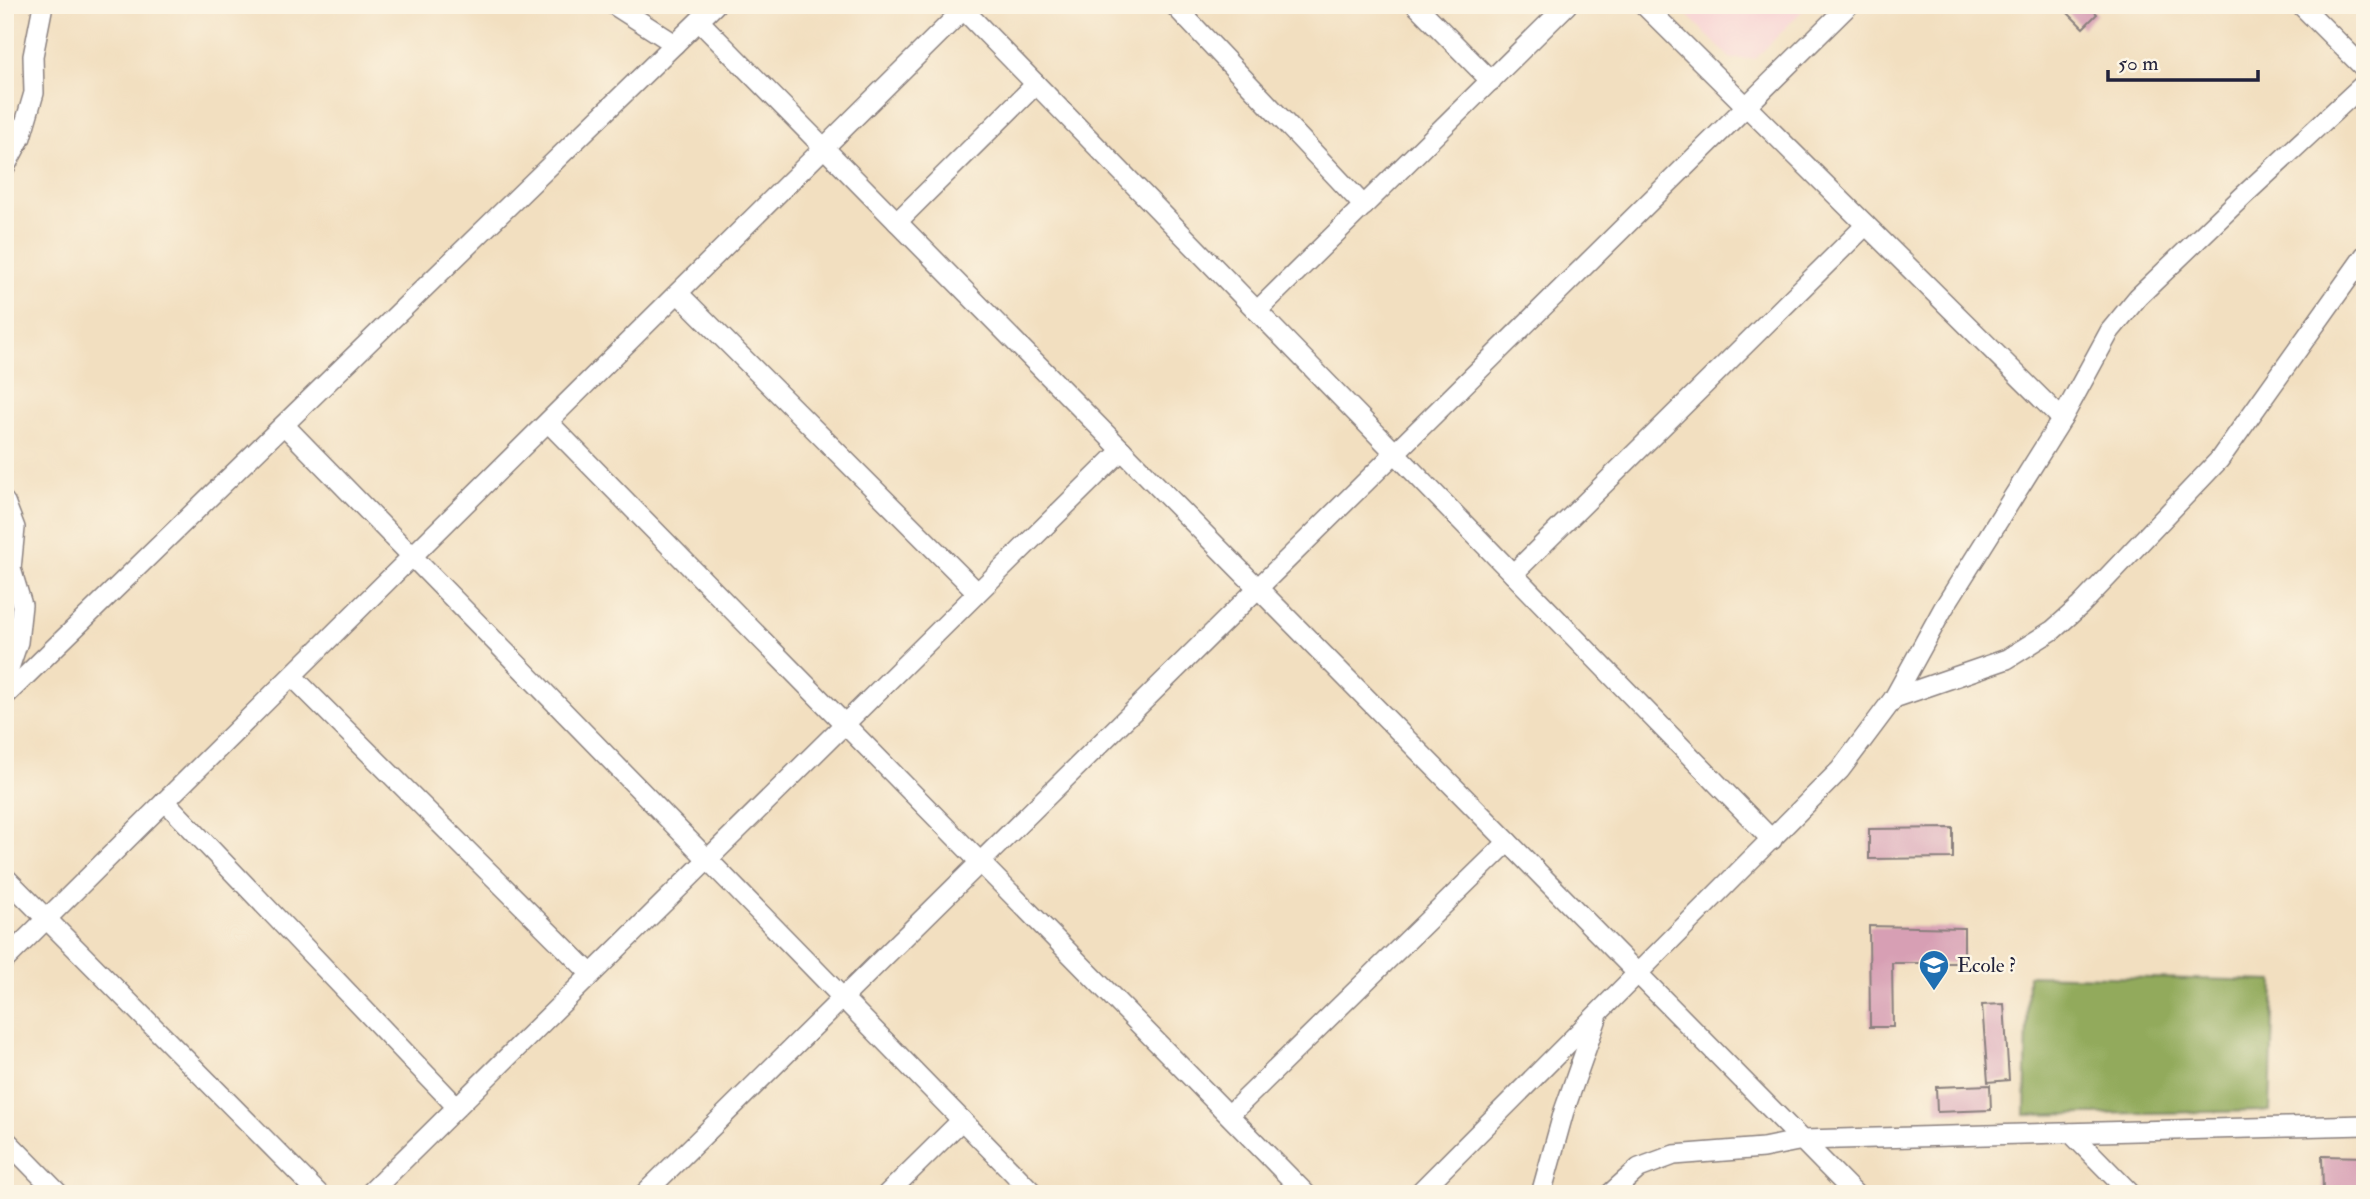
<svg xmlns="http://www.w3.org/2000/svg" width="2370" height="1199" font-family="'IM FELL Double Pica',serif">
<style>
.built{fill:#f7cfd2}
.forest{fill:#92aa5c;stroke:#5a664c;stroke-width:2}
.building{fill:#d79fb4}
.lines{fill:none;stroke-linecap:round;stroke-linejoin:round}
.minor-casing{stroke:#8a807e;stroke-width:22}
.minor{stroke:#fff;stroke-width:19}
.labels{text-anchor:middle;dominant-baseline:central;stroke-width:5;stroke-linejoin:round;paint-order:stroke}
.poi-label{font-size:21px;fill:#22223b;stroke:#fcf5e5;text-anchor:start}
</style>
<rect width="100%" height="100%" fill="#fcf5e5"/>
<filter id="ink" filterUnits="userSpaceOnUse"><feTurbulence type="fractalNoise" baseFrequency=".0143" numOctaves="2"/><feDisplacementMap in="SourceGraphic" scale="14" xChannelSelector="R" yChannelSelector="G"/><feConvolveMatrix kernelMatrix="1 2 1 2 8 2 1 2 1" color-interpolation-filters="sRGB"/></filter>
<filter id="wash" filterUnits="userSpaceOnUse"><feTurbulence type="fractalNoise" baseFrequency=".00686" numOctaves="4" result="noise"/><feDisplacementMap in="SourceGraphic" scale="28" xChannelSelector="R" yChannelSelector="G"/><feGaussianBlur stdDeviation="1.57" result="paint"/><feColorMatrix in="noise" values="0 0 0 0 0 0 0 0 0 0 0 0 0 0 0 0 0 1.4 0 .05"/><feComposite in="paint" operator="in"/></filter>
<g filter="url(#wash)">
<rect width="100%" height="100%" fill="#f2dfc0"/>
<polygon class="built" points="1677,5 1808,5 1755,59 1731,59"/>
<polygon class="forest" points="2028,975 2274,981 2270,1111 2025,1115"/>
<g id="blocks">
<g class="building">
<polygon points="2060,5 2088,5 2097,14 2083,28"/>
<polygon points="1953,828 1953,858 1869,859 1869,829"/>
<polygon points="1869,926 1964,928 1964,963 1892,963 1893,1027 1870,1027"/>
<polygon points="2004,1004 2009,1080 1988,1082 1982,1005"/>
<polygon points="1990,1085 1991,1110 1937,1112 1936,1087"/>
<polygon points="2322,1156 2365,1157 2365,1192 2323,1191"/>
</g>
</g>
</g>
<g filter="url(#ink)">
<use href="#blocks" fill-opacity="0" stroke="#8a807e" stroke-width="2"/>
<g class="lines">
<g class="minor-casing">
<g id="minor">
<polyline points="614,5 675,44"/>
<polyline points="959,5 1772,840"/>
<polyline points="1174,5 1364,206"/>
<polyline points="1416,5 1491,81"/>
<polyline points="1644,5 2062,419"/>
<polyline points="2301,5 2365,69"/>
<polyline points="699,21 1855,1194"/>
<polyline points="5,167 21,137 34,93 33,56 43,5"/>
<polyline points="897,222 1036,84"/>
<polyline points="678,293 977,592"/>
<polyline points="1257,311 1567,5"/>
<polyline points="548,422 1306,1194"/>
<polyline points="284,425 1034,1194"/>
<polyline points="5,502 15,528 11,569 22,605 18,642 5,680"/>
<polyline points="1513,574 1866,225"/>
<polyline points="292,676 591,974"/>
<polyline points="5,696 715,5"/>
<polyline points="1894,698 2007,659 2053,630 2080,606 2219,460 2365,255"/>
<polyline points="165,801 457,1107"/>
<polyline points="5,877 319,1194"/>
<polyline points="5,960 968,5"/>
<polyline points="1229,1115 1508,842"/>
<polyline points="2071,1133 2131,1194"/>
<polyline points="5,1139 59,1194"/>
<polyline points="369,1194 1122,450"/>
<polyline points="644,1194 1849,5"/>
<polyline points="887,1194 962,1120"/>
<polyline points="1418,1194 1840,770 1894,698 1943,609 2062,419 2110,331 2138,297 2243,196 2365,83"/>
<polyline points="1541,1194 1564,1111 1597,1018"/>
<polyline points="1610,1194 1639,1168 1674,1155 1763,1148 1803,1140 2365,1125"/>
</g>
</g>
<use href="#minor" class="minor"/>
</g>
</g>
<defs>
<g id="school-pin" transform="scale(1.575)"><path d="M0 17L-7.5 6A9.5 9.5 0 1 1 7.5 6Z" fill="#1f6fb2" stroke="#fcf5e5"/><path d="M0-5L7-2L0 1L-7-2ZM-4 1L0 2.5L4 1V4Q0 6-4 4Z" fill="#fff"/></g>
</defs>
<g fill-rule="evenodd">
<use href="#school-pin" x="1934" y="965"/>
</g>
<g class="labels">
<g class="poi-label">
<text x="1957" y="965">Ecole ?</text>
</g>
</g>
<rect width="2370" height="1199" fill="none" stroke="#fcf5e5" stroke-width="28"/>
<path d="M2108 70v10h150v-10" fill="none" stroke="#22223b" stroke-width="3.5"/>
<text x="2118" y="70" font-size="21" fill="#22223b" stroke="#fcf5e5" stroke-width="5" paint-order="stroke">50 m</text>
</svg>
